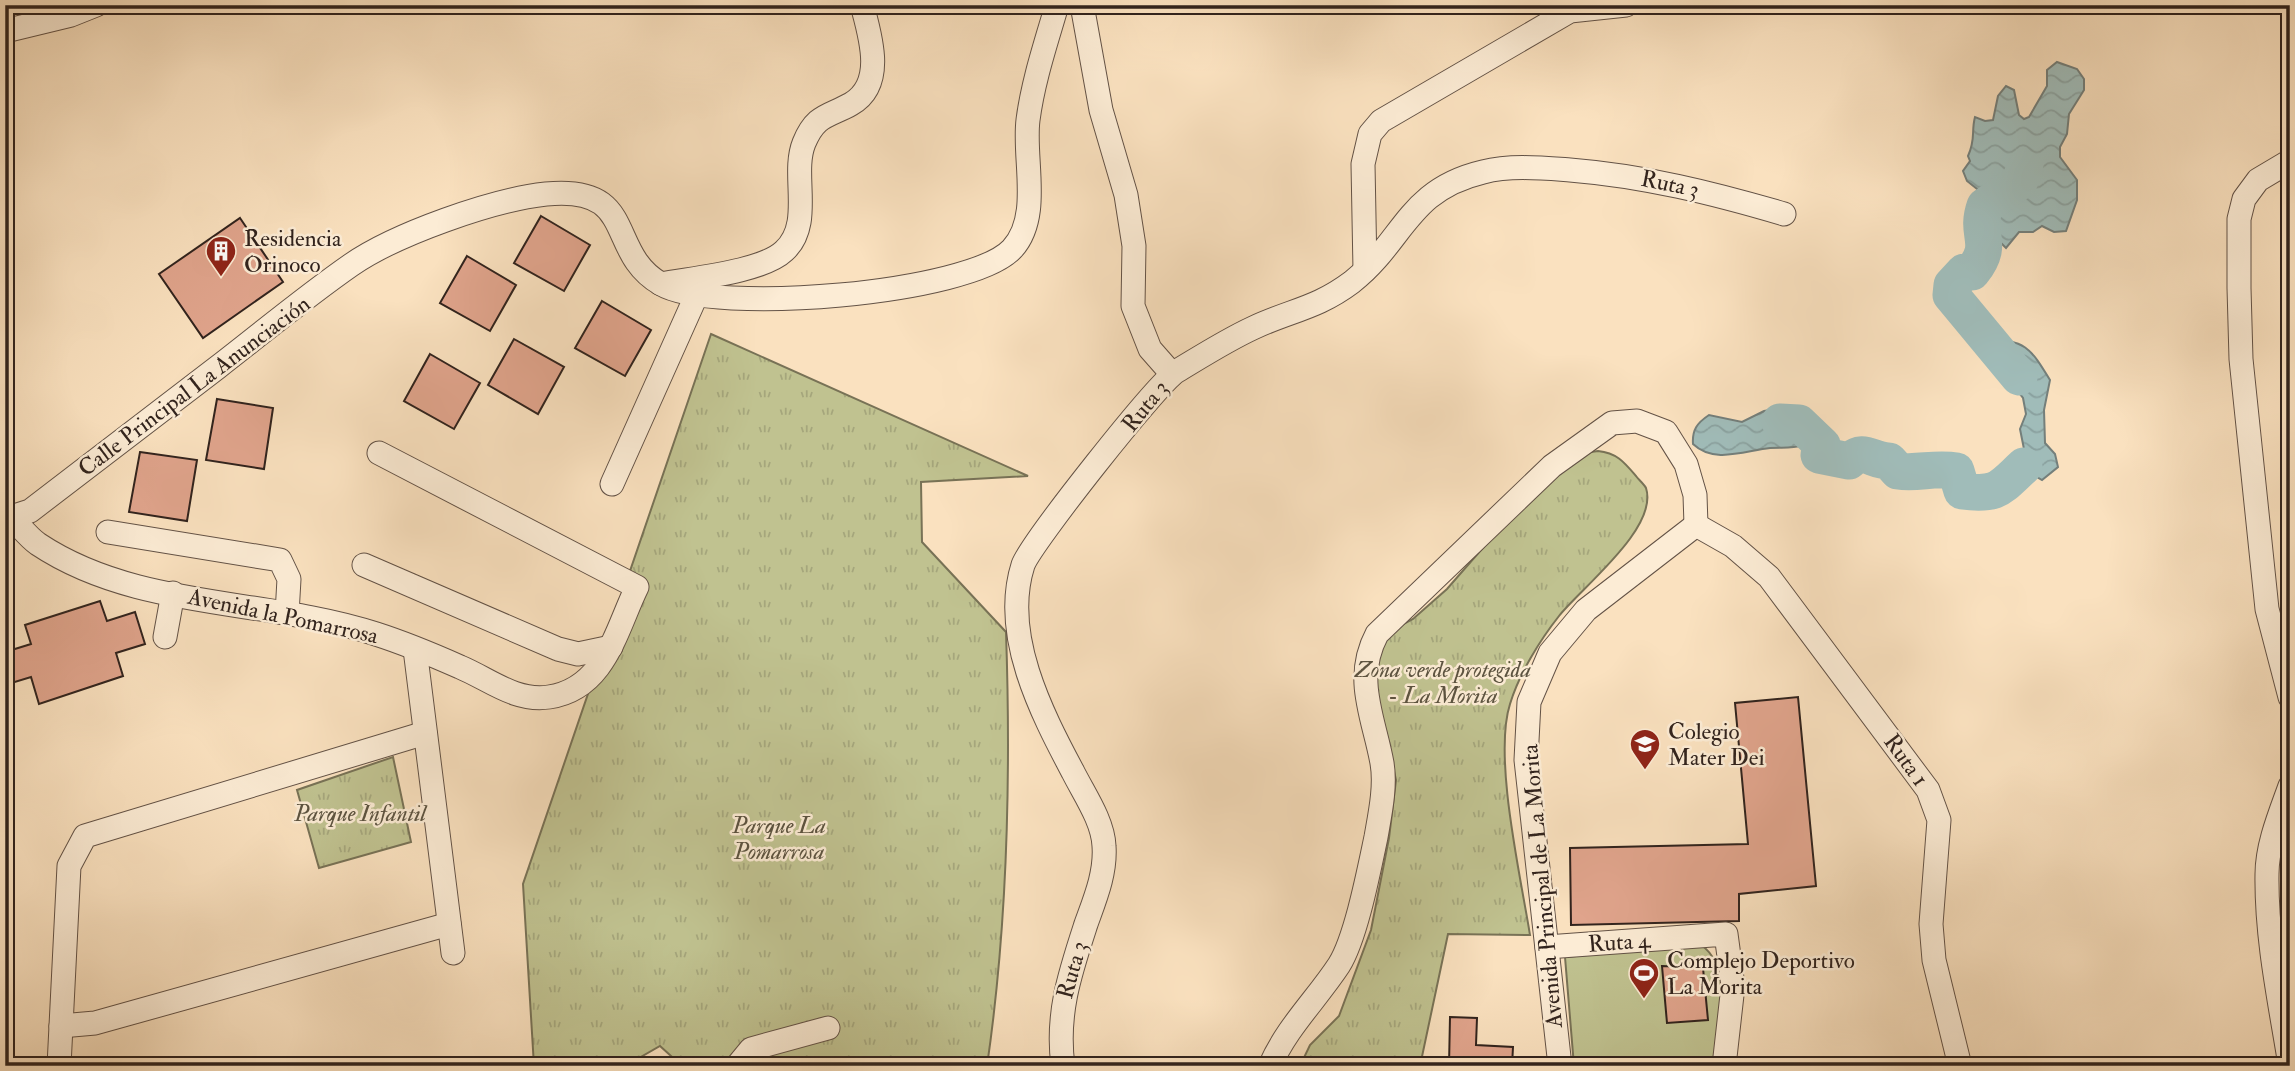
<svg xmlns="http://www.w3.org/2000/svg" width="2295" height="1071" font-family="'IM FELL Double Pica',serif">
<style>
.park{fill:url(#park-tufts);stroke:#787256;stroke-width:2}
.garden{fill:#c0c290;stroke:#787256;stroke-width:2}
.water{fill:url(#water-waves);stroke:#747f7b;stroke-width:2}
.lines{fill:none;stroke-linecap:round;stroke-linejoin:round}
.river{stroke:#a0bcb9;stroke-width:37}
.building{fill:#e0a48c;stroke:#31231d;stroke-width:2}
.street-casing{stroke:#635246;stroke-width:25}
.street{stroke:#fcecd5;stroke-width:23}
.labels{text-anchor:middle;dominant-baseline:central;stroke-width:5;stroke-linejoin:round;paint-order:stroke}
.street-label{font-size:23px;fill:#31231d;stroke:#fcecd5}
.poi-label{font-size:23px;fill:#31231d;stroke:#fcecd5;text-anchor:start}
.park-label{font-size:23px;font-style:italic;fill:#5c5340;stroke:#fcecd5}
</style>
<defs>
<pattern id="park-tufts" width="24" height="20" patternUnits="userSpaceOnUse" patternTransform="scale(1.75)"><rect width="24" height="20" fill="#c0c290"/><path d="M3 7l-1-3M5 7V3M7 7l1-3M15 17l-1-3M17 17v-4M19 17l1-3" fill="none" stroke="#a5a67c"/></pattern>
<pattern id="water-waves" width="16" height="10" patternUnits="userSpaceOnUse" patternTransform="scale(1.75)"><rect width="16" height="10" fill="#a0bcb9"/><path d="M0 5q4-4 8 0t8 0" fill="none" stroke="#8aa19f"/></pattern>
</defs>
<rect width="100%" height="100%" fill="#fae1bf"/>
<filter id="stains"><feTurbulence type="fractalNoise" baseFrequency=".00286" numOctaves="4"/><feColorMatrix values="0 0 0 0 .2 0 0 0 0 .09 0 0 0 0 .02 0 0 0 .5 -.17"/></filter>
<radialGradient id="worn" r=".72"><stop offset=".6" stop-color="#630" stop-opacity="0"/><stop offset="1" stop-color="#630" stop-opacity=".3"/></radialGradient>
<g class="park">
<path d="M711 334 1028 476 921 482 922 542 1006 632C1011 777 1008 922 987 1066H682L660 1046 625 1066H534L523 884Z"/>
<path d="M1598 451C1617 453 1624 462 1636 476 1638 479 1644 484 1646 488 1659 528 1581 588 1559 616 1540 640 1519 674 1510 704 1493 757 1521 878 1530 935L1448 934 1420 1066H1300L1310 1045 1339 1016 1371 930 1389 838 1396 780 1373 676 1382 646 1394 629 1413 619 1447 589 1488 542 1555 473 1584 453Z"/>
<polygon points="393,757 411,842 319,868 297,790"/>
</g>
<path class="garden" d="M1701 945C1735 968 1717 1029 1713 1064L1574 1066 1565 957Z"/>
<g class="water">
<path d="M2057 62 2077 69 2084 79V90L2069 114 2067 134 2060 147V157L2077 180V200L2066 231 2054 232 2042 226 2033 232H2019L2006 248 2000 242 1997 211 1987 197 1967 181 1963 171 1970 161 1968 156C1976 139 1971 132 1975 117L1985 121 1993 120 1998 96 2006 86 2014 90 2019 115 2024 119 2029 117 2047 86V70Z"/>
<path d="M1986 339C2025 340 2030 347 2050 380L2044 410 2045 443 2055 454 2058 467 2042 480 2030 473C2019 476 2016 486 2014 497L1995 501 1987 500 1984 487 1989 482 2000 480 2012 465 2026 459 2020 429 2026 414 2023 398 1988 353Z"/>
<path d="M1791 407C1809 417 1824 434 1819 455L1803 445C1791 449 1783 447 1770 448 1744 451 1714 464 1693 444 1692 430 1697 423 1709 415L1742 422 1764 411Z"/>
</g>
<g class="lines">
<g class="river">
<path d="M2019 377 1951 295 1952 285 1964 272H1972C1996 242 1974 237 1985 206L2019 182 2025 169"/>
<path d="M1780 422 1799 423 1822 445 1819 455 1849 461C1865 447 1871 461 1889 461L1898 471C1918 474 1935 467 1956 471L1962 491C1998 496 2000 488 2024 466"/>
</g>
</g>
<g class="building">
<polygon points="541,216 590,245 564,291 514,263"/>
<polygon points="240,218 283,282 203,338 159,274"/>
<polygon points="467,256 516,285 490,331 440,303"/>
<polygon points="602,301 651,330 625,376 575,348"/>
<polygon points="514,339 564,367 538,414 488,385"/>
<polygon points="430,354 480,383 454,429 404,401"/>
<polygon points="217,399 273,408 264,469 206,460"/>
<polygon points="140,452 197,460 187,521 129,512"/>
<polygon points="100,601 107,621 135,612 145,644 116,653 123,676 39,704 31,677 5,685 5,652 31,644 25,625"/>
<polygon points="1798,697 1816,886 1739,894 1739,921 1571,925 1570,848 1748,844 1735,703"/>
<polygon points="1662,966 1703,968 1708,1020 1667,1023"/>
<polygon points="1450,1017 1477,1018 1476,1045 1513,1047 1512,1066 1449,1066"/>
</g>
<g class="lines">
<g class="street-casing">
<g id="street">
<polyline points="1082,5 1101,110 1126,195 1134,246 1133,306 1150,349 1172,374"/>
<polyline points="5,31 71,15 96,5"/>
<polyline points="2290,161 2258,180 2244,199 2239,219 2239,288 2241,359 2267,609 2290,697"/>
<polyline points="1365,270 1363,164 1370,134 1381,121 1570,11 1626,5"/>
<path d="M661 284C692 278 762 272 784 251 814 224 791 175 804 143 816 114 828 117 851 104 886 84 870 35 862 5"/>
<polyline points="612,484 697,294"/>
<path d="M12 518C20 526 28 537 38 544 137 610 266 598 376 634 404 643 433 655 460 667 489 679 515 702 549 697 605 689 616 630 637 587L379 453"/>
<path d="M5 519 30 511C93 463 156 415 218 367 262 333 305 297 351 265 396 234 492 200 546 194 639 185 605 252 661 284 713 315 970 294 1012 249 1042 217 1023 159 1028 120 1033 81 1046 43 1057 5"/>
<polyline points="1696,525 1733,546 1769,577 1928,790 1939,820 1931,924 1934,960 1960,1066"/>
<polyline points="108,532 280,560 289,579 287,614"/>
<polyline points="364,565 558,649 578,654 611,647"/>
<polyline points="165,637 173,593"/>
<polyline points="415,649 453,953"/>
<path d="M2290 786C2280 814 2267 845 2267 874 2266 938 2280 1003 2290 1065"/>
<polyline points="1547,947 1726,934 1733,986 1724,1066"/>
<polyline points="61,1026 95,1023 449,924"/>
<polyline points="59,1066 69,866 85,836 425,733"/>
<polyline points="737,1066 751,1049 828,1028"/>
<path d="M1063 1066C1056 1014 1070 973 1086 924 1095 899 1106 873 1104 846 1103 821 1084 794 1073 772 1041 712 1001 634 1023 565 1031 543 1158 382 1177 371 1202 356 1227 340 1253 328 1291 310 1316 309 1352 282 1404 241 1407 190 1483 172 1510 165 1542 168 1570 170 1644 176 1713 193 1784 214"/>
<path d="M1270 1066C1287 1027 1316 1000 1339 965 1356 938 1369 870 1376 837 1380 814 1386 786 1382 763 1374 718 1353 679 1377 634L1552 466 1612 423 1637 421 1666 432 1686 464 1695 495 1696 525"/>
<polyline points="1560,1066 1526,760 1529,702 1550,653 1586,610 1696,525"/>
</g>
</g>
<use href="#street" class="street"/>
</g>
<defs>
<g id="building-pin" transform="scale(1.575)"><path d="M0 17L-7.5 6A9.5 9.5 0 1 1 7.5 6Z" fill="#8f2418" stroke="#fcecd5"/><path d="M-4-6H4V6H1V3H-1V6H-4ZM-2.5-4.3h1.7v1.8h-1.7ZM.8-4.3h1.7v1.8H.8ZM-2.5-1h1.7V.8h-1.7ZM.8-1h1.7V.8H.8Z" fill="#fff"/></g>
<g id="school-pin" transform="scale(1.575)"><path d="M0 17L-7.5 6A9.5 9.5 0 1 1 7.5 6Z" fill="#8f2418" stroke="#fcecd5"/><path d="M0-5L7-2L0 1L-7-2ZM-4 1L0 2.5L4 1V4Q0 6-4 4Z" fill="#fff"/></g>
<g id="stadium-pin" transform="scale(1.575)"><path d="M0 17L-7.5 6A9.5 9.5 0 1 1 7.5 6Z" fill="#8f2418" stroke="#fcecd5"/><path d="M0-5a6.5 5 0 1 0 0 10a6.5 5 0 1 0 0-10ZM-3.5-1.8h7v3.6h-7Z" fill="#fff"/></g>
</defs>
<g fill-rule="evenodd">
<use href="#building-pin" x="221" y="251"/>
<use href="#school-pin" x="1645" y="744"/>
<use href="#stadium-pin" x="1644" y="973"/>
</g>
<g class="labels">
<g class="street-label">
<text transform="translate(1670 184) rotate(12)">Ruta 3</text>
<text transform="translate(194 386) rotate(-37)">Calle Principal La Anunciación</text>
<text transform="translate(1145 406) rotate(-51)">Ruta 3</text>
<text transform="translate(283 616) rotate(12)">Avenida la Pomarrosa</text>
<text transform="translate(1906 760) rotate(54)">Ruta 1</text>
<text transform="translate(1542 886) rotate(-95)">Avenida Principal de La Morita</text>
<text transform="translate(1619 942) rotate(-4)">Ruta 4</text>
<text transform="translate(1072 970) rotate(-74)">Ruta 3</text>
</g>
<g class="poi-label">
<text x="244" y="238">Residencia<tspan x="244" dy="26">Orinoco</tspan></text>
<text x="1668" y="731">Colegio<tspan x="1668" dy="26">Mater Dei</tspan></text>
<text x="1667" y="960">Complejo Deportivo<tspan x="1667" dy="26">La Morita</tspan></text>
</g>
<g class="park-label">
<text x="1443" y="669">Zona verde protegida<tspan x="1443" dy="26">- La Morita</tspan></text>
<text x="360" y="813">Parque Infantil</text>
<text x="779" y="825">Parque La<tspan x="779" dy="26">Pomarrosa</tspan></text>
</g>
</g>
<rect width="2295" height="1071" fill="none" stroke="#fae1bf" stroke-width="28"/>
<rect x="7" y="7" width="2281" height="1057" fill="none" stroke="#31231d" stroke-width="3.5"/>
<rect x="14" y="14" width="2267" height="1043" fill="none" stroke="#31231d" stroke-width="2"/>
<rect width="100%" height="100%" filter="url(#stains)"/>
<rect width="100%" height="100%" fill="url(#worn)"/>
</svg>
